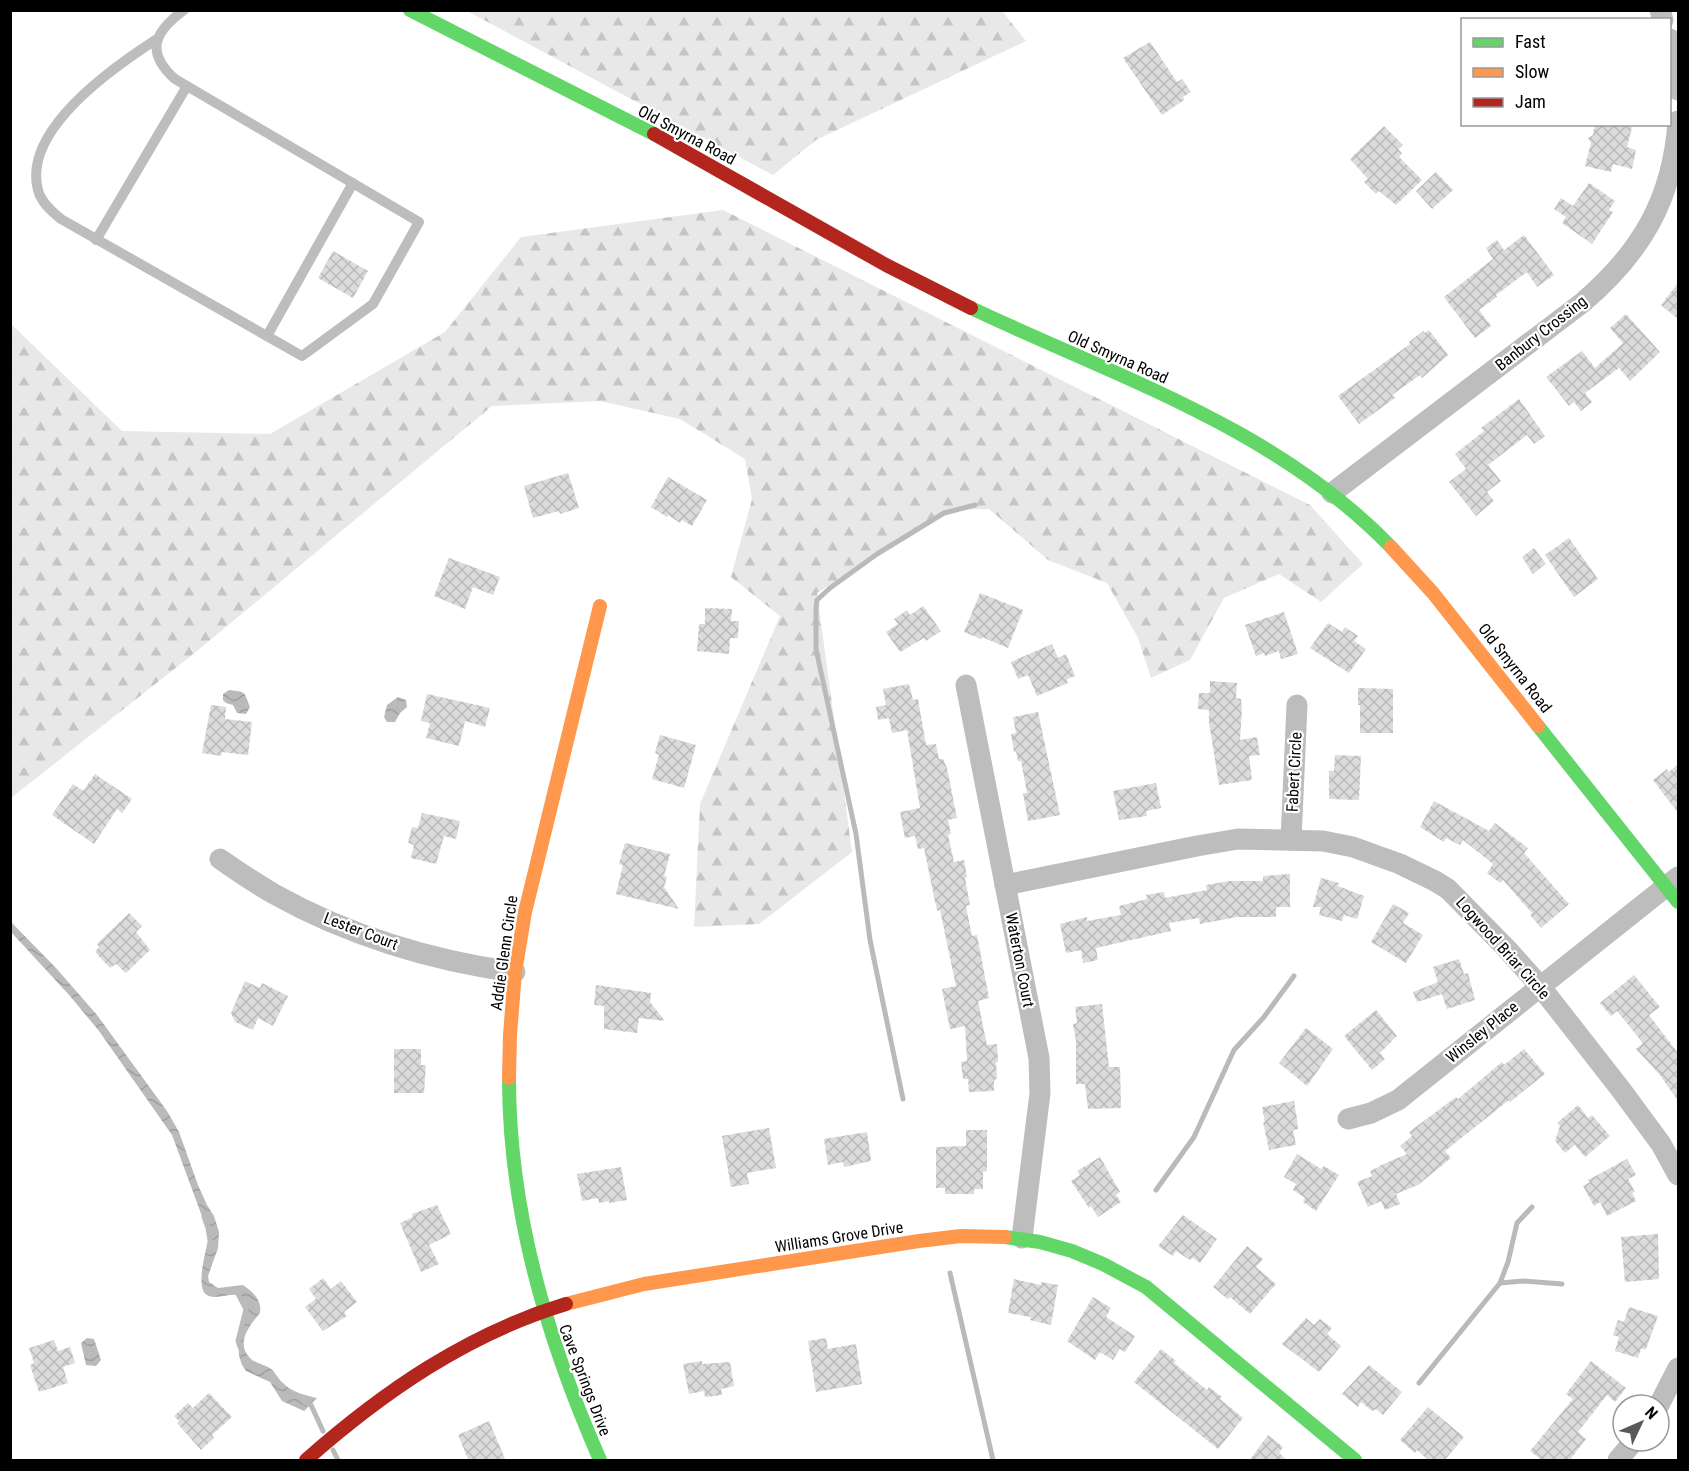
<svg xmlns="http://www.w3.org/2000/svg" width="1689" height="1471" font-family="'Roboto Condensed',sans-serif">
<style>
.forest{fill:url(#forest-firs)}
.water{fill:url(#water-waves)}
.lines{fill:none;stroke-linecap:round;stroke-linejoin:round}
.stream{stroke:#bababa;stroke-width:5}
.building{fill:url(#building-cross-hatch)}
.lane{stroke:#bdbdbd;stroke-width:10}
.street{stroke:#bdbdbd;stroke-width:21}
.fast{stroke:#63d668;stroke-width:14}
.slow{stroke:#ff974d;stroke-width:14}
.jam{stroke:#b3261e;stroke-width:14}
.labels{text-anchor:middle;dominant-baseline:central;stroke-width:4.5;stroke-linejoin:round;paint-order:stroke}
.street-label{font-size:16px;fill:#000;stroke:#fff}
</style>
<defs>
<pattern id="forest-firs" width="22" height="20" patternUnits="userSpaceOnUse" patternTransform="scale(1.5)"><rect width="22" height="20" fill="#e8e8e8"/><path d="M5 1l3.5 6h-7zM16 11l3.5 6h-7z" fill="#c5c5c5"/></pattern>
<pattern id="water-waves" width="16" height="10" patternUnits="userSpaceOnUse" patternTransform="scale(1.5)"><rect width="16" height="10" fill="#bababa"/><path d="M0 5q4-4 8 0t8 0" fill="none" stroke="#9e9e9e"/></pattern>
<pattern id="building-cross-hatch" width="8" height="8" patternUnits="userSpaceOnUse" patternTransform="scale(1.5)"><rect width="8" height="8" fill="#dbdbdb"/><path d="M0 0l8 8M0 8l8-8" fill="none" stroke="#bababa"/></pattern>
</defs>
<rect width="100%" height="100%" fill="#fff"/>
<g class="forest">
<polygon points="467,11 1002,11 1026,41 816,140 773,175"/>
<polygon points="723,210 1310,505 1363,564 1321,602 1279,574 1224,598 1190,660 1151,678 1138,638 1107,583 1048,560 989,509 950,510 817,593 852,852 759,924 694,927 700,804 780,616 731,577 752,499 745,459 680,419 600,401 492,406 197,651 11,798 11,324 122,431 270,434 445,332 521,237"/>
</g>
<g class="water">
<path d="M229 690C246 692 244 691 250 707L246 714 237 713 233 705 226 703 223 700V694Z"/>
<polygon points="398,697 406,700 407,707 400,713 395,722 387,722 384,717 387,705"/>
<path d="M11 922 56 968 97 1015 167 1111 179 1132 198 1185 207 1205 214 1216 219 1232 218 1248 208 1276 209 1282 218 1288 243 1285C253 1292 262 1300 260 1313 250 1325 235 1343 250 1358 256 1364 264 1364 271 1369 276 1373 278 1379 283 1383 293 1393 305 1395 317 1398L304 1411 282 1401 270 1382 246 1371 242 1365 239 1356 238 1336 247 1313 246 1303 238 1295C229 1294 217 1299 209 1296 192 1291 209 1244 209 1232 209 1226 206 1223 203 1219L172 1135 99 1031 70 996 11 932Z"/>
<polygon points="87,1338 94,1339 101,1360 96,1366 86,1365 81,1343"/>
</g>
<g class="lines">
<g class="stream">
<polyline points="903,1099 870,940 856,834 816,649 816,608 817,600 830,588 877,554 944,513 975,505"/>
<polyline points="1156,1190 1194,1137 1234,1050 1264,1017 1294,976"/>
<polyline points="204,1217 208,1228 210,1240"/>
<polyline points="950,1273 993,1460"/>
<polyline points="1500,1283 1523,1281 1562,1284"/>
<polyline points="237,1292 246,1309 238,1341 240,1347"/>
<polyline points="1419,1383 1500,1283 1508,1262 1517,1223 1532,1207"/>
<polyline points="304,1402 311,1405 323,1431"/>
<polyline points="333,1450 338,1460"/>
</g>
</g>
<g class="building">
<polygon points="1150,42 1177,82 1182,79 1191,92 1183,97 1184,100 1162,115 1123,58"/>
<polygon points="1595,124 1620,124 1632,127 1627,147 1636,150 1632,169 1613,164 1611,172 1585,166 1591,143 1588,138 1593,135"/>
<polygon points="1384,126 1403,145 1398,149 1402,153 1399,157 1422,180 1396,205 1379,191 1376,194 1364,182 1368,179 1350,159"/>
<polygon points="1436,172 1453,190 1432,209 1416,191"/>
<polygon points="1589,183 1615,201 1609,210 1613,212 1592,244 1562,223 1566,217 1554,209 1561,198 1573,206"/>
<polygon points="1524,235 1554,275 1537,287 1527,272 1496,295 1497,297 1479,310 1491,326 1475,338 1444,297 1493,259 1486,248 1497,240 1504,250"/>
<polygon points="333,251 368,271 353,298 318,278"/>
<polygon points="1678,283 1678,319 1661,305"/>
<polygon points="1626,314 1660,352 1630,381 1619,368 1585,393 1592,402 1581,411 1574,402 1569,406 1546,377 1582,351 1595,368 1623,343 1610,328"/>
<polygon points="1429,330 1448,355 1422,378 1420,375 1392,395 1395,398 1359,424 1338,396 1410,344 1409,342 1423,331 1425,333"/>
<polygon points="1519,399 1545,436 1534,444 1527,435 1488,465 1501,481 1487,492 1494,501 1476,516 1449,482 1466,469 1455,454 1484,431 1481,428"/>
<polygon points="568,473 579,508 560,514 559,511 533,518 524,486"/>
<polygon points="668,477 707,500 692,526 682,520 680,523 668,515 667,517 651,507"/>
<polygon points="1569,538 1598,579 1574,597 1545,555"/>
<polygon points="1534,548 1546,564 1533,574 1522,557"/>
<polygon points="449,558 500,577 493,595 473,587 465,609 434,596"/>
<polygon points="980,593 1023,610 1008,648 982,637 981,639 964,632"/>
<polygon points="923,606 941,631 926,641 924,638 900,652 886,632 898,624 894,619 907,610 910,615"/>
<polygon points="705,608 732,609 731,621 739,621 738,638 730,638 729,654 697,651 699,624 705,624"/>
<polygon points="1284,612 1298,654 1281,659 1279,651 1265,656 1264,653 1256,656 1245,625"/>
<polygon points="1328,623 1342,632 1345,627 1358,636 1354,641 1366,649 1349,673 1310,648"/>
<polygon points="1052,644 1058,658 1066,654 1075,676 1067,679 1068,683 1037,696 1028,675 1018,679 1011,662"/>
<polygon points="1210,681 1237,683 1236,698 1241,699 1242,709 1240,740 1257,737 1260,755 1249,756 1252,780 1219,785 1209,722 1209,710 1198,709 1199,693 1210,693"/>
<polygon points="909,684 913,700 918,699 926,745 936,744 939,759 943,759 947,768 957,818 948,820 951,834 948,835 954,862 964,860 967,877 965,878 970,905 966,906 972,936 977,935 989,998 978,1001 987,1045 997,1044 998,1062 996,1062 997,1078 994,1081 994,1091 969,1092 968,1079 963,1079 961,1062 967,1061 965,1026 950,1029 942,989 956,986 940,910 937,911 924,848 918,849 915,836 905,838 900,812 920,808 907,730 892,733 889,718 878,720 876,707 886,705 883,689"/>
<polygon points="1358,688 1393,689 1393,733 1360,733 1360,705 1358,705"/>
<polygon points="427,694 490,708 485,727 465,721 459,746 426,738 430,723 421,721"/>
<polygon points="211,705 226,707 225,719 252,722 248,755 222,752 221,756 202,753"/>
<polygon points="1038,712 1060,815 1028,821 1023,793 1027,793 1021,761 1018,761 1016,751 1014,752 1011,734 1016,733 1013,717"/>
<polygon points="660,735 696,745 684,788 652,779 659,755 655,753"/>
<polygon points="1335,755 1361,756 1359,800 1329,799 1329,771 1334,771"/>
<polygon points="1678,764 1678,813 1653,780 1667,769 1669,772"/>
<polygon points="95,774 132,799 122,813 117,809 94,844 52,815 73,784 83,791"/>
<polygon points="1156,783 1161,808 1146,811 1147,816 1119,820 1113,791"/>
<polygon points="1434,801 1489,831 1495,823 1528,848 1524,853 1569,904 1541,928 1530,915 1532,913 1503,880 1500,883 1487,873 1493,864 1463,840 1460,845 1446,838 1444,842 1420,827"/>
<polygon points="422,813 460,821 456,839 444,836 436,864 411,858 414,845 408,843 412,827 418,828"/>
<polygon points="625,843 670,854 664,876 667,877 664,887 679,909 616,894 623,865 619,864"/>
<polygon points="1290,874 1290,907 1276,907 1276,917 1237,917 1200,924 1199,918 1169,923 1171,931 1096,948 1098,960 1083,963 1081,950 1066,953 1060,924 1087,917 1087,921 1121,915 1119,906 1147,899 1146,895 1164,892 1165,898 1207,890 1206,885 1229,881 1263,881 1263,876"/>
<polygon points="1321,878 1339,883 1338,886 1364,896 1357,919 1344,915 1342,921 1319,915 1321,907 1313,907"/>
<polygon points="1393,904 1409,913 1403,923 1423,935 1406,963 1371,942"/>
<polygon points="129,913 142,926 136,932 150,950 126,973 116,964 110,968 95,952 99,947 97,944"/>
<polygon points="1459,959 1464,974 1468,973 1475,1000 1447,1009 1442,994 1417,1002 1413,992 1438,982 1433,967"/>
<polygon points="1634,975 1660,1007 1649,1015 1678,1053 1678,1101 1660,1075 1636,1049 1643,1043 1617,1011 1611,1016 1600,1003"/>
<polygon points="245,981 260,988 262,983 288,996 273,1026 258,1018 253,1030 235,1022 231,1013"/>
<polygon points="596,985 651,993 650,1002 665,1021 639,1018 637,1033 604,1029 604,1006 594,1005"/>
<polygon points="1102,1004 1109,1067 1120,1067 1121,1108 1088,1109 1085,1084 1076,1084 1076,1041 1073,1024 1077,1023 1075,1007"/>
<polygon points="1376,1010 1397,1036 1380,1053 1385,1059 1372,1070 1344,1036"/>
<polygon points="1306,1028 1333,1049 1307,1086 1279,1063"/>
<polygon points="394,1049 421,1049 421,1065 426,1065 424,1093 394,1093"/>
<polygon points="1524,1049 1545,1074 1510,1102 1509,1100 1445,1151 1451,1158 1418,1185 1396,1194 1400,1204 1385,1210 1381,1201 1368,1207 1357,1182 1372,1176 1370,1171 1379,1167 1379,1166 1407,1154 1400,1146 1412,1136 1409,1132 1456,1097 1458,1099 1502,1062 1504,1065"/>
<polygon points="1294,1101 1297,1119 1298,1129 1293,1130 1296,1145 1269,1150 1263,1122 1265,1122 1262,1107"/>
<polygon points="1578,1105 1588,1118 1592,1115 1610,1136 1585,1157 1575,1145 1565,1153 1555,1141 1560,1126 1557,1123"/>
<polygon points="769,1128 776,1168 747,1173 749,1184 731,1187 722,1136"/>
<polygon points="966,1130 987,1130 987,1171 983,1172 983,1189 974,1189 974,1194 945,1194 945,1188 936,1188 936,1147 966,1146"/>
<polygon points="867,1132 871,1161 844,1167 843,1162 828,1165 824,1139"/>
<polygon points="1297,1154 1321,1169 1324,1166 1339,1175 1316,1211 1303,1202 1305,1198 1293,1190 1296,1184 1284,1177"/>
<polygon points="1100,1157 1120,1192 1116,1195 1121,1202 1098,1217 1091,1206 1089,1208 1071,1181 1080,1175 1077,1171"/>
<polygon points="1627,1159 1636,1175 1628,1179 1635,1192 1632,1193 1636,1201 1607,1216 1600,1202 1594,1206 1583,1186 1590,1182 1588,1180"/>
<polygon points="621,1167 627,1200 609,1203 609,1201 599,1203 598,1198 582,1201 577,1174"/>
<polygon points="437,1205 451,1234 429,1245 439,1264 421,1272 400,1223 413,1217 412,1214"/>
<polygon points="1183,1215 1217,1239 1200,1263 1193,1258 1190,1260 1176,1251 1173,1256 1158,1246"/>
<polygon points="1658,1234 1659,1279 1625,1282 1621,1237"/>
<polygon points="1247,1246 1263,1259 1256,1267 1276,1284 1250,1314 1230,1297 1228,1299 1213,1287"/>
<polygon points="323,1278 331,1289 341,1281 357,1302 344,1312 347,1316 323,1331 305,1307 316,1299 309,1289"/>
<polygon points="1014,1279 1041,1285 1041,1282 1058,1285 1051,1325 1030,1320 1031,1317 1008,1313"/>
<polygon points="1093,1297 1111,1308 1106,1317 1135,1336 1125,1352 1120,1349 1113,1360 1100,1352 1095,1360 1067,1341"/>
<polygon points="1629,1307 1658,1316 1646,1349 1641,1349 1638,1358 1615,1351 1619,1337 1613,1335 1618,1320 1624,1322"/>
<polygon points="1306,1318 1314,1325 1320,1319 1332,1328 1327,1334 1341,1346 1319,1372 1282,1344"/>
<polygon points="826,1338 828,1349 856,1344 862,1384 816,1392 808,1341"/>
<polygon points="54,1340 58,1351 70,1347 75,1363 63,1367 68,1383 39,1392 30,1365 34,1363 29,1348"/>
<polygon points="1161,1349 1176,1361 1174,1363 1207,1390 1209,1387 1222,1397 1220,1399 1243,1418 1218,1449 1134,1382"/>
<polygon points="702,1361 702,1364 730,1362 734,1386 721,1389 722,1395 705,1397 704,1391 689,1394 683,1364"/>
<polygon points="1591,1361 1626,1388 1615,1402 1607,1395 1578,1432 1586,1439 1569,1461 1543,1461 1530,1451 1573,1399 1566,1394"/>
<polygon points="1369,1365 1402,1392 1383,1415 1376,1409 1372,1411 1361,1402 1358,1407 1342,1394"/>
<polygon points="209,1393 232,1417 212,1435 214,1438 201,1450 177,1423 179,1421 174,1416 188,1403 193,1408"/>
<polygon points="1428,1407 1464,1437 1444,1461 1429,1461 1417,1450 1415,1453 1400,1440"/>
<polygon points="489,1421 506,1461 469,1461 458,1435"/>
<polygon points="1268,1435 1283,1447 1279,1453 1288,1461 1249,1461"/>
</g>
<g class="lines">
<g class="lane">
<path d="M157 39C115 66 22 130 38 190 41 202 51 211 61 219L302 356 373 304 419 222 175 79C145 52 154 32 184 10"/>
<polyline points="96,240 187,86"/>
<polyline points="267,336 353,183"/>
</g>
<g class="street">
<polyline points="1660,10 1663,20"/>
<polyline points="1670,39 1678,90"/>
<path d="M1332 493 1582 303C1641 253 1673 199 1678 121"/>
<polyline points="966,685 1039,1058 1040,1093 1022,1238"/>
<polyline points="1291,840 1297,705"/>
<path d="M220 859C237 871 255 883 274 894 347 935 432 961 515 972"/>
<polyline points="1005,885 1197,846 1238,839 1323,841 1353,847 1400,864 1435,881 1448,889 1506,948 1540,986 1622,1091 1661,1144 1678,1175"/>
<polyline points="1348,1119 1371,1113 1398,1100 1678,877"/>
<polyline points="1659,1405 1678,1368"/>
<polyline points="1618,1460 1634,1441"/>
</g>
<g class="fast">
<polyline points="410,10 654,134"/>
<path d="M971 308C1117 377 1276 428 1391 547"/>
<polyline points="1538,726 1678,902"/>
<path d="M509 1078C509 1212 547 1339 600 1460"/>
<polyline points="1005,1237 1040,1242 1072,1251 1103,1264 1146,1287 1355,1460"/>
</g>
<g class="slow">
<polyline points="1391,547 1433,593 1538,726"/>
<polyline points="509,1078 510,1035 515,972 525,912 600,606"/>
<polyline points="566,1304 644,1284 919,1241 961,1236 1005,1237"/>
</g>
<g class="jam">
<polyline points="654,134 886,265 971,308"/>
<path d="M306 1460C383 1392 467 1334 566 1304"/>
</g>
</g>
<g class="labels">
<g class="street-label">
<text transform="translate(687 135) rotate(28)">Old Smyrna Road</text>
<text transform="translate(1541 333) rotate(-38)">Banbury Crossing</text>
<text transform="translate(1118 357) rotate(24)">Old Smyrna Road</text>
<text transform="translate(1515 668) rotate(52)">Old Smyrna Road</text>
<text transform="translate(1294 772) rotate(-87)">Fabert Circle</text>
<text transform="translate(361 931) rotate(21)">Lester Court</text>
<text transform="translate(1503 948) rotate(48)">Logwood Briar Circle</text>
<text transform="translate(504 953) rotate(-82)">Addie Glenn Circle</text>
<text transform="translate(1020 960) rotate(79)">Waterton Court</text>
<text transform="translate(1482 1032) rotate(-39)">Winsley Place</text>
<text transform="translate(839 1237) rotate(-9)">Williams Grove Drive</text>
<text transform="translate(585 1380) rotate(69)">Cave Springs Drive</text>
</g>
</g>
<rect width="1689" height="1471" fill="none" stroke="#000000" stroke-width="24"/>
<rect x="1461" y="18" width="210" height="108" fill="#ffffff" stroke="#999999" stroke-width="1.5"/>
<rect x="1473" y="38" width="30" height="9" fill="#63d668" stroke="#999999" stroke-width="1.5"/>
<text x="1515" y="48" font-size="18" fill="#000000">Fast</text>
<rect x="1473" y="68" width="30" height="9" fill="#ff974d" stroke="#999999" stroke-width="1.5"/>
<text x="1515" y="78" font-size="18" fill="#000000">Slow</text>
<rect x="1473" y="98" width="30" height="9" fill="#b3261e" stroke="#999999" stroke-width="1.5"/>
<text x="1515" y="108" font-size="18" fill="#000000">Jam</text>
<g transform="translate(1641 1423) rotate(46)"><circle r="28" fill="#ffffff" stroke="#999999" stroke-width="1.5"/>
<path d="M0-4.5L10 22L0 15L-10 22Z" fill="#595959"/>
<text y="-9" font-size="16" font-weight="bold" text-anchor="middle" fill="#000000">N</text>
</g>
</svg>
